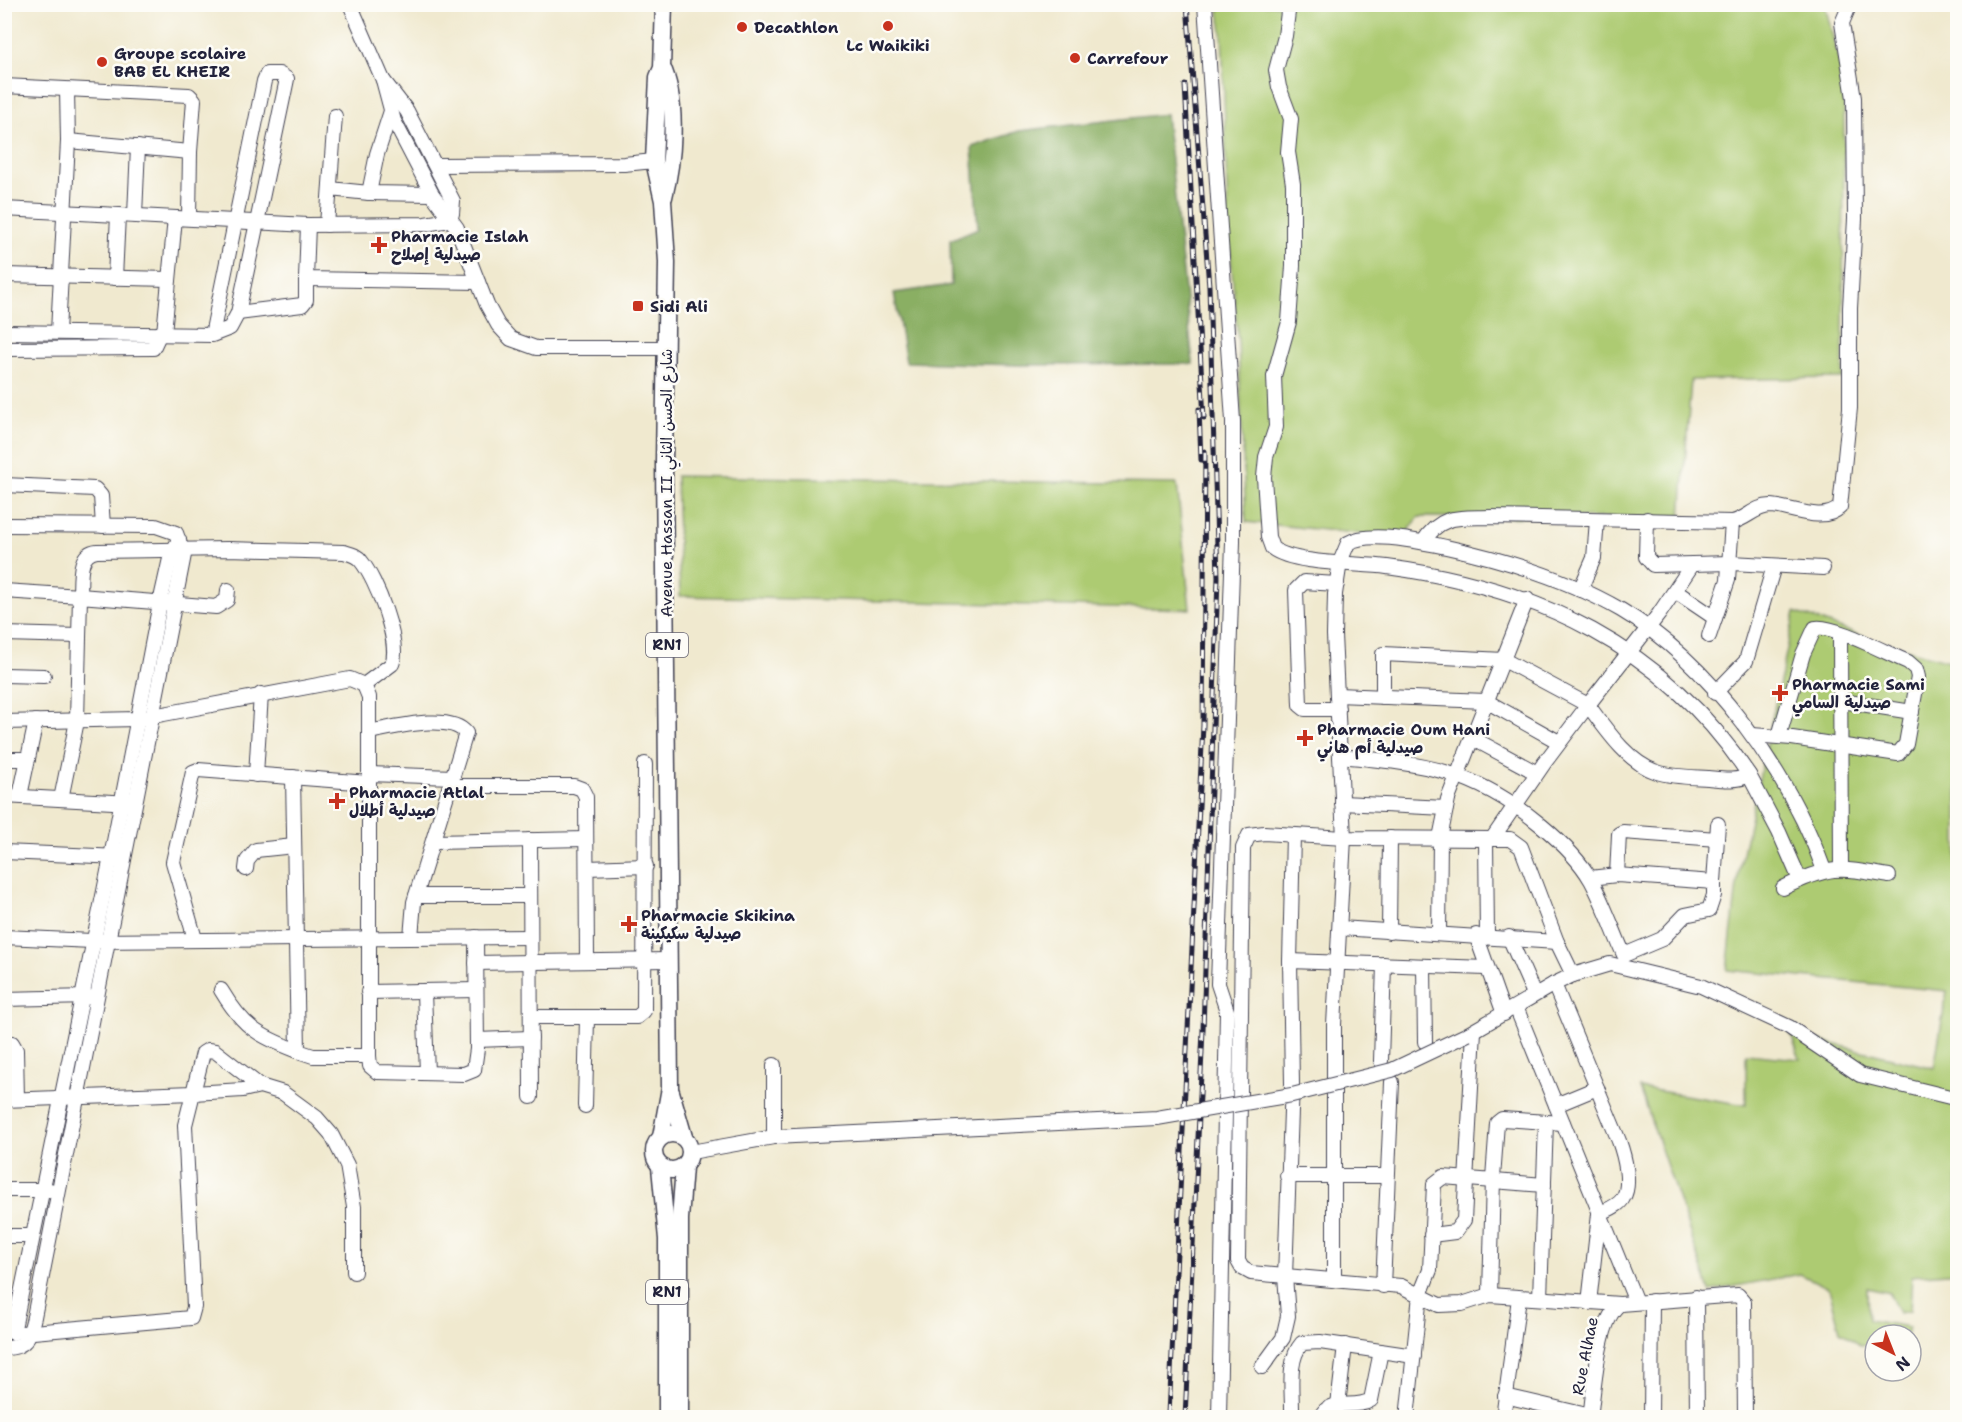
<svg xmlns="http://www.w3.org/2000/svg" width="1962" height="1422" font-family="'Shantell Sans','Playpen Sans Arabic',sans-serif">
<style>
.green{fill:#adcb72;stroke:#687656;stroke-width:1.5}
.forest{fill:#8aaf64;stroke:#566850;stroke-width:1.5}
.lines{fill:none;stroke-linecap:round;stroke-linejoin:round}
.minor-casing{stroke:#414051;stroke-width:16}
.major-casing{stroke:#414051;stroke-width:19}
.minor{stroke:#fff;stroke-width:14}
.major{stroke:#fff;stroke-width:16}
.rail-casing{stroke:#22223b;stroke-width:5}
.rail{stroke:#fdfcf7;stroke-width:3;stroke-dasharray:9;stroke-linecap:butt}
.minor-bridge-casing{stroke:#414051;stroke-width:16;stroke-linecap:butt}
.minor-bridge{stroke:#fff;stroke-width:14}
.poi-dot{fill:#c8321e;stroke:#fdfcf7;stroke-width:2}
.labels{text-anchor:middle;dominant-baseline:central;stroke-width:5;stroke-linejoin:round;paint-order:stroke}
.shield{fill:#fdfcf7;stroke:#646373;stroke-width:1.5}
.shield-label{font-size:15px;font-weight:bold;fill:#22223b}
.poi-label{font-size:16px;font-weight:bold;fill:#22223b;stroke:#fdfcf7;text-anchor:start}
.street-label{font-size:16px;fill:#22223b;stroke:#fdfcf7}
</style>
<rect width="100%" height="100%" fill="#fdfcf7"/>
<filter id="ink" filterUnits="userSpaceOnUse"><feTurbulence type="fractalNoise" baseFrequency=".0167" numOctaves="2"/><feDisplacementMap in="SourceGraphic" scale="12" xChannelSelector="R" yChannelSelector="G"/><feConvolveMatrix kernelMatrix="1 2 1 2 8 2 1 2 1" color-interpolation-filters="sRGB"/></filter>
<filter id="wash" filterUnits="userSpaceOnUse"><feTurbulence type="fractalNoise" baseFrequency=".008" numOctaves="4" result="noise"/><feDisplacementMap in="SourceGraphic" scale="24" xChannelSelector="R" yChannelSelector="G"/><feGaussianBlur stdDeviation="1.35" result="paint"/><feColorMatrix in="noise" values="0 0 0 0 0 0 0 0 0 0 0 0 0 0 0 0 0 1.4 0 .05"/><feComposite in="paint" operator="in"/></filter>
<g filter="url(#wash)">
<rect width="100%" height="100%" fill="#f0e9cf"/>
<g class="green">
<polygon points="1218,5 1825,5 1844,82 1843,378 1691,380 1681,518 1419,517 1403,538 1246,522 1238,342 1228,223 1222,32"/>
<polygon points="676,476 1177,484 1190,609 680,596"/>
<polygon points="1795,612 1875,641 1957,663 1957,1272 1912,1276 1910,1311 1899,1313 1889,1293 1867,1288 1868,1320 1909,1327 1906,1335 1875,1335 1875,1343 1860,1345 1840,1331 1829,1288 1800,1274 1710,1291 1640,1088 1746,1105 1746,1054 1800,1059 1791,1034 1934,1068 1947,991 1727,970 1738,876"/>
</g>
<polygon class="forest" points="1166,114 1193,364 1020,365 906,362 894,293 951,285 950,240 978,228 972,147 1019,131"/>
</g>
<g filter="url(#ink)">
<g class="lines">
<g class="minor-casing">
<g id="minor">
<polyline points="350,4 383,80 394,121 432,194 457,228 487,305 498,325 511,339 536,348 665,348"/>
<polyline points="1205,4 1233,421 1233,542 1218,984 1227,1011 1219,1418"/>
<path d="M1289 4 1285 36 1276 70 1279 87 1291 119 1288 152 1293 184V266L1289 322 1274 376 1276 427 1266 457 1264 477 1268 537 1272 548C1294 565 1358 563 1387 567 1536 587 1664 646 1749 775 1737 782 1720 779 1708 778 1692 777 1672 777 1657 772 1628 763 1605 728 1588 705L1545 762 1492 839 1344 838 1264 833 1249 835 1243 848 1238 1261 1242 1268 1251 1273 1401 1286 1439 1305 1462 1304 1490 1295 1620 1304 1738 1295 1744 1302 1745 1418"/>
<polyline points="4,86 189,95 194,100 190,152"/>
<polyline points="67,90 68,141"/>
<polyline points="391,111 377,154 369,193 432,194"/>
<polyline points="436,165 624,164 654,161"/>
<polyline points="330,189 369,193"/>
<polyline points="4,209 308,225 425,224 444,221 452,214 453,201 407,111 383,80"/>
<polyline points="135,215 138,147"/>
<polyline points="308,225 306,279 478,282"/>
<polyline points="327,225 335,116"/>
<polyline points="4,275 169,279"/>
<polyline points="115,278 118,215"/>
<polyline points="238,313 302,305 306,300 306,279"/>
<polyline points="4,332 212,335 230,328 238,313 287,79 279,74 267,74 264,81 212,335"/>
<polyline points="58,332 68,141 190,152 189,218"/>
<polyline points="164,333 175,218"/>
<polyline points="4,349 153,348 160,333"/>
<polyline points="4,485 95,489 101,496 103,526"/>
<polyline points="1647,519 1646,557 1653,565 1731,563 1823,568"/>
<path d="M4 525 156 526 176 533 184 555 34 1317C29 1337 27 1348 4 1348"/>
<path d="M1423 542C1442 513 1460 518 1491 517L1732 522C1747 519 1755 506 1771 506 1791 507 1823 524 1840 507L1850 408V308L1855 219 1854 98 1842 23 1850 4"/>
<polyline points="1337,584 1304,582 1296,590 1300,705 1305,709 1338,709"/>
<polyline points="1580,590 1594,558 1597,520"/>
<path d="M4 591 80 596C81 580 77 553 97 551L228 549 344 552C351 554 357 555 361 561 376 579 401 642 392 664L364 685"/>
<polyline points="1675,591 1715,618"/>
<polyline points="1840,633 1841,868"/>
<polyline points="4,634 79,636"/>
<polyline points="1709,636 1728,580 1732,522"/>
<polyline points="4,675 44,676"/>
<polyline points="1715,693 1746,661 1774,566"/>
<polyline points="1337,695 1486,701 1559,742"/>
<polyline points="1383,697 1383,654 1504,660 1588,705 1659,614 1692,565"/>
<polyline points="1842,701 1912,712"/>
<polyline points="4,722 137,719 350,679 364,685 369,697 369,1056 370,1066 377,1072 464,1074 474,1070 477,1049 476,937"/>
<path d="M369 732C392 728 450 712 466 733L414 902 411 937"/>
<path d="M1752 735 1792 738 1898 754 1906 744 1918 677 1916 669 1908 662C1888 654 1833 624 1815 628L1803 654 1779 736"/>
<polyline points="1472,738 1537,773"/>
<path d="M1340 756C1425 764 1474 769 1542 826 1560 841 1579 859 1591 880 1604 904 1613 930 1624 955L1662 939 1685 915 1709 910 1714 895V882L1617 875 1590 878"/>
<polyline points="4,759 28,759"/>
<polyline points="369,774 453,777"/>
<polyline points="256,775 261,694"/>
<polyline points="1749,775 1779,832 1800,880"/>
<polyline points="293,777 298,1051 313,1056 369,1056"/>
<polyline points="450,786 574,786 582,789 586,797 587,960"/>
<polyline points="4,796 131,803"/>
<polyline points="20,796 36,721"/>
<polyline points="61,799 77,721 80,596 216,607 227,600 228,590"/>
<polyline points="1342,803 1446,808"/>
<polyline points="1486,839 1487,936"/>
<polyline points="1492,839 1510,839 1521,847 1557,942"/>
<polyline points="530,840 531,1097"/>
<polyline points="434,842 586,839"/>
<polyline points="4,852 120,857"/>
<polyline points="587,868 646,866"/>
<polyline points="246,869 247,861 256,850 294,846"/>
<polyline points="1617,875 1619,834 1623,832 1717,839"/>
<polyline points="1714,882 1718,824"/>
<path d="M1783 888C1831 865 1838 867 1889 876"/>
<polyline points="416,896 529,896"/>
<polyline points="1340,928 1557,942 1573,975"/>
<polyline points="1389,932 1390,838"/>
<polyline points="1439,934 1440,838 1448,799 1527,599"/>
<polyline points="1476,935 1504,1014"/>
<polyline points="4,937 92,941 530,937"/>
<polyline points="1509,937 1534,994"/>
<polyline points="195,939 173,862 193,772 198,770 369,783"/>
<polyline points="1290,961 1486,968"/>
<polyline points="476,963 668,960"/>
<polyline points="1424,966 1425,1042"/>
<path d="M1554 984 1619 1141C1624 1155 1632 1184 1623 1198 1619 1206 1606 1210 1599 1214L1589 1303"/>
<path d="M221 990C243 1027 258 1036 298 1051"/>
<polyline points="368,992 476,990"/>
<polyline points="424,992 427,1073"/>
<polyline points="4,999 89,997"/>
<polyline points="1516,1007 1636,1302"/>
<polyline points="531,1017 637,1017 644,1011 645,764"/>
<polyline points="1468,1034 1554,984 1573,975 1610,964 1701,986 1789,1027 1860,1075 1958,1099"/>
<polyline points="477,1040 531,1038"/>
<polyline points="4,1042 12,1043 16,1050 17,1099"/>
<polyline points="1381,1061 1384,964"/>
<polyline points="4,1100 193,1093 243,1090 260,1086 283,1093 317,1118 331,1134 347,1165 354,1207 354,1272"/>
<polyline points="1556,1105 1597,1088"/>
<polyline points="585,1106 587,1017"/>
<polyline points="774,1137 774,1065"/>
<polyline points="691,1152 774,1137 1019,1125"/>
<polyline points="1287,1176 1387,1176"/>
<polyline points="4,1190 50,1190"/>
<polyline points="1431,1235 1455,1232 1464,1220 1474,1031"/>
<polyline points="4,1236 32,1236"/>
<path d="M1334 1280V1025L1344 838 1334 635 1335 594 1340 562 1348 543C1368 530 1423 542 1446 547 1506 560 1568 579 1621 610 1711 663 1789 773 1824 870"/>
<polyline points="1383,1286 1392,1082"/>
<polyline points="1490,1295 1493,1178 1497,1123 1502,1119 1563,1123"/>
<polyline points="1696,1297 1697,1418"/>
<polyline points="1540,1298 1546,1122"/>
<polyline points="13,1333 111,857 160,603 171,554 179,540"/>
<polyline points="22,1333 191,1318 194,1307 185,1125 203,1053 208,1050 215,1051 260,1086"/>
<polyline points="1262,1367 1283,1338 1288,1316 1285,1276 1292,1083 1290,961 1293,835"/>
<polyline points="1505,1396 1591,1416"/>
<polyline points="1338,1405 1345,1345"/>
<path d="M1292 1418C1293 1394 1286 1361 1302 1343L1320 1342 1414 1356"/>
<path d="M1320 1418C1328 1397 1355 1410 1371 1400L1381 1351"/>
<polyline points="1407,1418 1420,1295 1430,1270 1434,1184 1443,1177 1544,1185"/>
<polyline points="1503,1418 1519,1298"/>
<path d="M1590 1418C1594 1390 1598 1319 1620 1304"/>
<polyline points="1651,1418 1652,1301"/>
</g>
</g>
<g class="major-casing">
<g id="major">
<path d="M664 197C673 161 678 107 664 71"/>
<polyline points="671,1092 684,1137"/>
<circle cx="672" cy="1152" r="18"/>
<polyline points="661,1137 670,1088 664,462 667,262 663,201 654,161 658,77 662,68 664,4"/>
<polyline points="660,1167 667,1239 667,1418"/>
<polyline points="680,1418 680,1219 684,1167"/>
</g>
</g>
<use href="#minor" class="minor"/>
<use href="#major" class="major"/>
<g class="rail-casing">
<g id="rail">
<polyline points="1185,85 1204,418"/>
<polyline points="1199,409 1201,460"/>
<polyline points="1169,1414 1203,725 1205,451"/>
<polyline points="1185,1418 1203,1030 1218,577 1209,286 1187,4"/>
</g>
</g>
<use href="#rail" class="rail"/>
<g class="minor-bridge-casing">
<polyline id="minor-bridge" points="1019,1125 1157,1118 1292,1095 1392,1070 1468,1034"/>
</g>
<use href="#minor-bridge" class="minor-bridge"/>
</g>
</g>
<g class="poi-dot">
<circle cx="888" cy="26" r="6"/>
<circle cx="742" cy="27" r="6"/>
<circle cx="1075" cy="58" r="6"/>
<circle cx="102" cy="62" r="6"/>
<path d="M376 236h6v6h6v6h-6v6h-6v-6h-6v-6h6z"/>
<rect x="632" y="300" width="12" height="12" rx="3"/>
<path d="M1777 684h6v6h6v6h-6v6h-6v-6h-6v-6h6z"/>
<path d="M1302 729h6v6h6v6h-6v6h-6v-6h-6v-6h6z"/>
<path d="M334 792h6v6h6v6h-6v6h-6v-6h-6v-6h6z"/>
<path d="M626 915h6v6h6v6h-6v6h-6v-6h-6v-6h6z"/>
</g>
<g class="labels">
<g class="shield">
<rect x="646" y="633" width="42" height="24" rx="4.5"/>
<rect x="646" y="1280" width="42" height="24" rx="4.5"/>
</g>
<g class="shield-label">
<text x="667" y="645">RN1</text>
<text x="667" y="1292">RN1</text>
</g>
<g class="poi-label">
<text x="754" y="27">Decathlon</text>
<text x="888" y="45" text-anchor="middle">Lc Waikiki</text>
<text x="114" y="53">Groupe scolaire<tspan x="114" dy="18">BAB EL KHEIR</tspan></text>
<text x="1087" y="58">Carrefour</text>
<text x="391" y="236">Pharmacie Islah<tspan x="391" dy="18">صيدلية إصلاح</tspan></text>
<text x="650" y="306">Sidi Ali</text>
<text x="1792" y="684">Pharmacie Sami<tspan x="1792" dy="18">صيدلية السامي</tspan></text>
<text x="1317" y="729">Pharmacie Oum Hani<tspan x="1317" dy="18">صيدلية أم هاني</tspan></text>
<text x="349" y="792">Pharmacie Atlal<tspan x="349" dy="18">صيدلية أطلال</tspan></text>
<text x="641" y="915">Pharmacie Skikina<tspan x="641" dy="18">صيدلية سكيكينة</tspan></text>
</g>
<g class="street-label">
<text transform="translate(666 483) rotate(-90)">Avenue Hassan II شارع الحسن الثاني</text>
<text transform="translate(1585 1356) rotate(-79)">Rue Alhae</text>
</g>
</g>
<rect width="1962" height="1422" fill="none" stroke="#fdfcf7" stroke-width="24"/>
<g transform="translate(1893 1353) rotate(138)"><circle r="28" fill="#fdfcf7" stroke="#a5a5ac" stroke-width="1.5"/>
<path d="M0-4.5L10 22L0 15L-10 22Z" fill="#c8321e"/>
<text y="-9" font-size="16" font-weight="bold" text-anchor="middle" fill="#22223b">N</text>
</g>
</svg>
